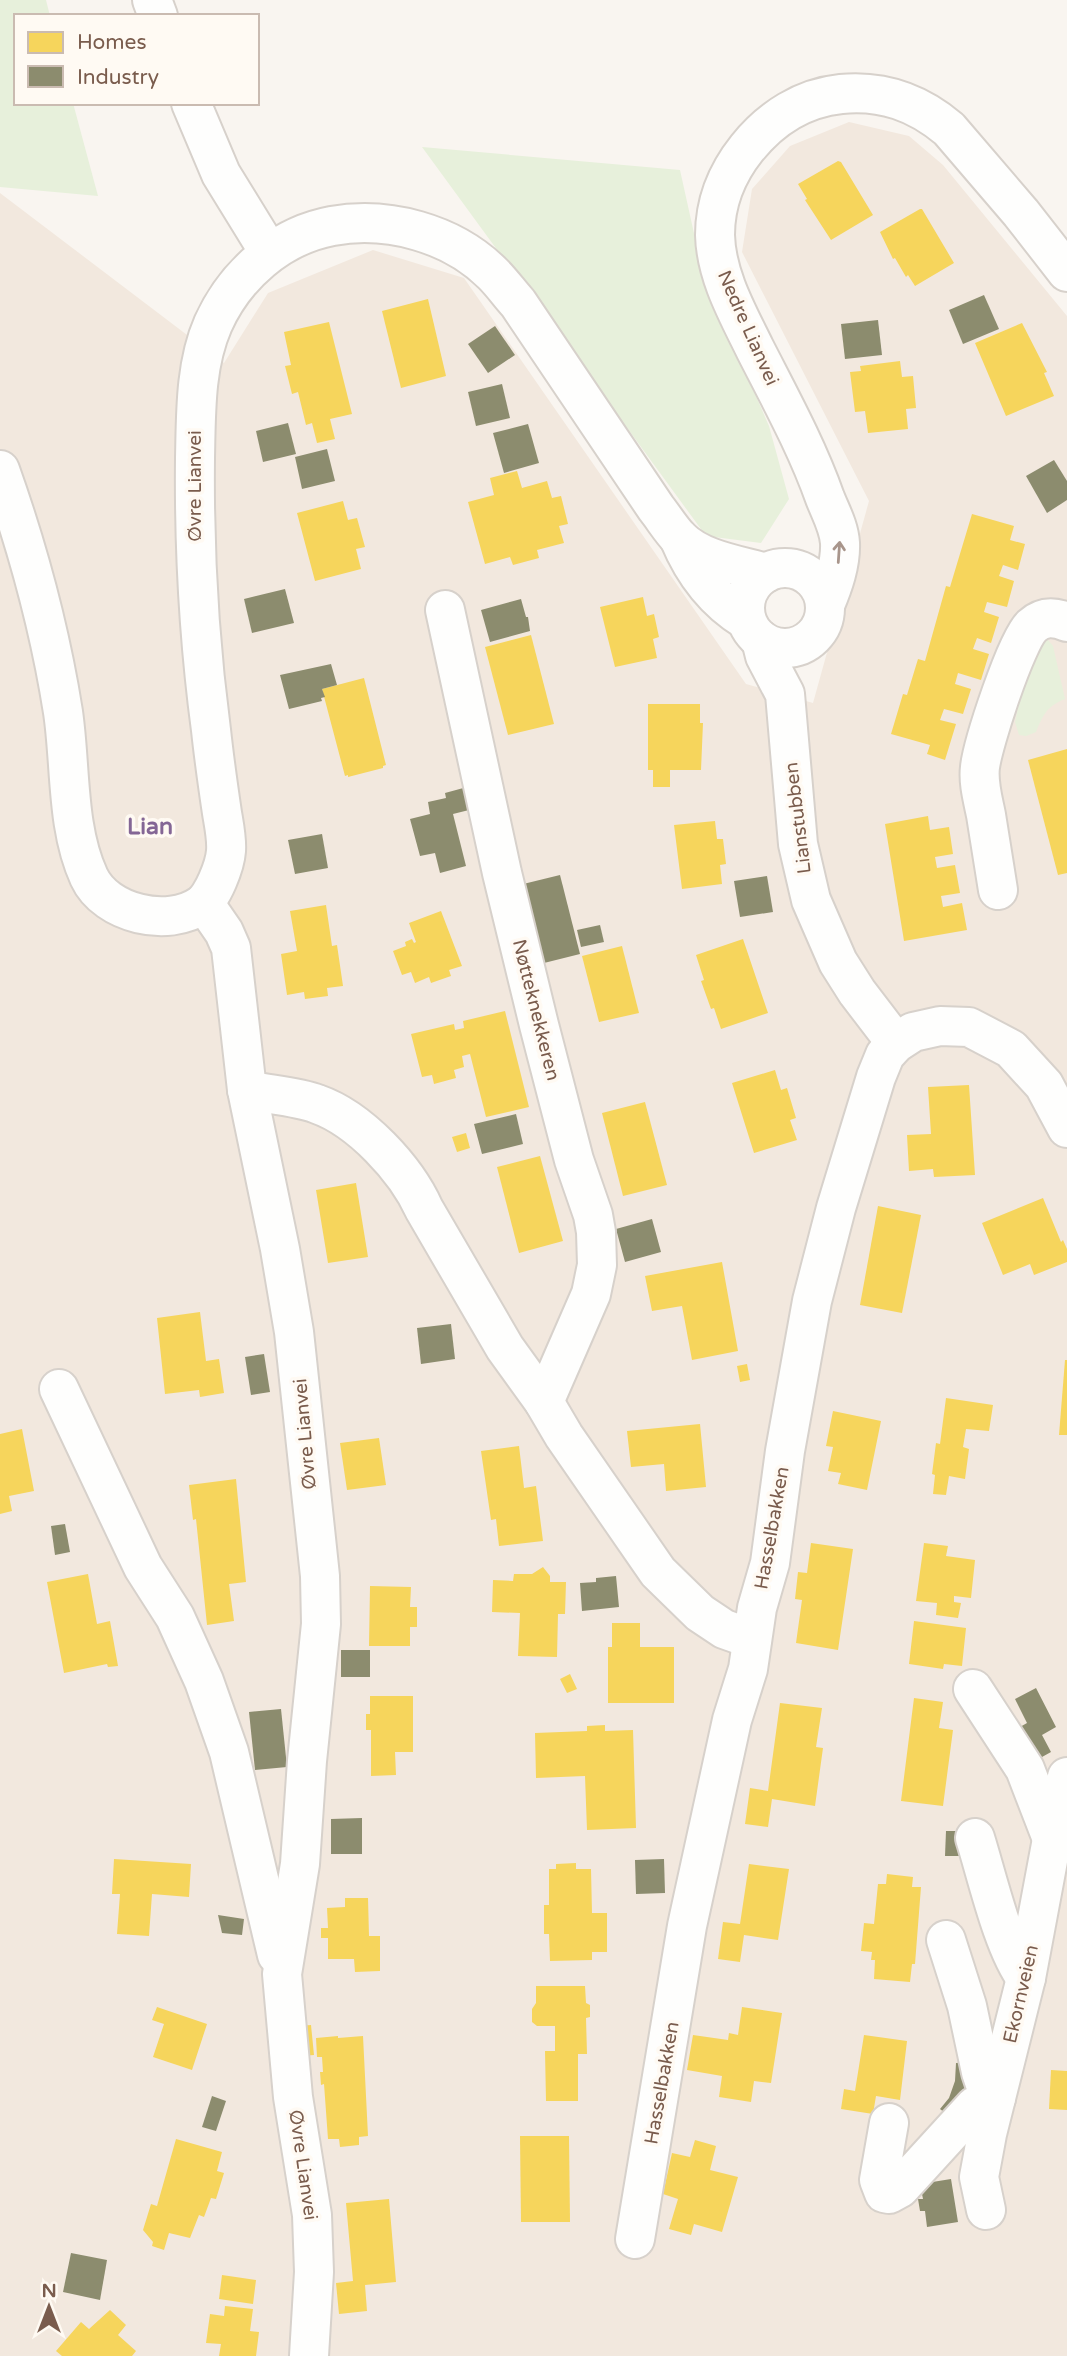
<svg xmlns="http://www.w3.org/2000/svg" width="1067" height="2356" font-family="'Varela Round',sans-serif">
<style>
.residential{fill:#f2e8de}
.green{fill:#e7f0db}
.homes{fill:#f6d55c}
.industry{fill:#8c8c6e}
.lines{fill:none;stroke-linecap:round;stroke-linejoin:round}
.minor-casing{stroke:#d7d1cb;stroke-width:42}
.minor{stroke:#fefefd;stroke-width:38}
.oneway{stroke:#a8958b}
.labels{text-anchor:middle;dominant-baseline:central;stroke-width:7;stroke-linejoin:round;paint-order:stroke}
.street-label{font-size:19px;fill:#7a5c4d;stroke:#fffaf3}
.quarter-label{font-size:23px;font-weight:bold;fill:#846695;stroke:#fffaf3}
</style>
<rect width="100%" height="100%" fill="#f9f5f0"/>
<polygon class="residential" points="849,122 909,136 943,165 1067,316 1067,2356 0,2356 0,193 224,363 268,293 373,250 464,278 746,684 813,703 869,501 742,252 752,189 790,146"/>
<g class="green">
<polygon points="0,0 46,0 50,16 16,16 16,103 73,103 98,196 0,187"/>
<polygon points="422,147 680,170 703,274 769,426 789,499 761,543 706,536"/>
<path d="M1044 635 1053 646 1065 699C1047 706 1043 715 1036 732L1026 736 1019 735 1015 722 1030 649Z"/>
</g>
<g class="homes">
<polygon points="838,161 841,162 873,215 831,240 805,200 807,199 798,184"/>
<polygon points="920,209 922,209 954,263 915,286 908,275 906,277 895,258 893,259 880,232"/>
<polygon points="428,299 446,376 401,388 382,311"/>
<polygon points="329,322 352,414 330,419 335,439 317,443 312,423 306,425 298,392 292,394 285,366 291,365 284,332"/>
<polygon points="1022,323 1047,372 1044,373 1054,396 1006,416 975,343"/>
<polygon points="900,361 902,377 913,376 916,408 906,409 908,429 868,433 865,411 855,412 850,372 861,371 860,366"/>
<polygon points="517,471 522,488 547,481 552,498 561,496 568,524 559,526 564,543 537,550 539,558 513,565 510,557 485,564 468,502 494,495 490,478"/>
<polygon points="343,501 348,520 357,518 365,547 356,549 361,569 315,581 297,513"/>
<polygon points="972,514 1014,526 1010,540 1025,544 1018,570 1003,565 999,576 1014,581 1007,607 987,602 984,612 999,617 991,643 977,638 973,649 989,654 981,680 958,673 955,684 971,689 963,714 944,709 940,720 956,724 945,760 927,754 930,745 891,734 903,694 907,695 918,659 925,661 946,586 950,587"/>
<polygon points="643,597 647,616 654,614 659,637 653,639 657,658 615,667 600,607"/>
<polygon points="531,635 554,724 508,735 485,647"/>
<polygon points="364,678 386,765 383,766 383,768 348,777 348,775 345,776 322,689"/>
<polygon points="648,704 700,704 700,723 703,723 701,770 670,770 670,787 653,787 653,770 648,770"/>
<polygon points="1067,749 1067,873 1058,875 1028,760"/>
<polygon points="928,816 930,830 949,827 953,854 935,857 937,868 955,865 960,893 941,896 943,907 962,903 967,930 904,941 885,824"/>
<polygon points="715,821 717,839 723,839 726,864 720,865 722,884 682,889 674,825"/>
<polygon points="326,905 332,946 337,945 343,986 327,988 328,996 305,999 304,992 287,995 281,954 297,951 290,911"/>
<polygon points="441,911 462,966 449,970 451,976 431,983 429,977 415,983 411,972 402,975 393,951 406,946 405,942 412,939 414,943 416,942 409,923"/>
<polygon points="743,939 768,1013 721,1029 714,1008 711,1009 701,981 704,980 696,955"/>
<polygon points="622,946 639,1013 599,1022 582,956"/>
<polygon points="505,1011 529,1107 486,1117 470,1054 462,1056 464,1067 454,1070 456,1078 434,1084 432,1075 422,1077 411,1034 454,1024 455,1030 464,1028 463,1021"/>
<polygon points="775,1070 781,1090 787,1088 796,1118 790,1120 797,1140 754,1153 732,1083"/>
<polygon points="969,1085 975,1175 934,1177 933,1169 909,1171 907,1135 931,1134 928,1087"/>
<polygon points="645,1102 667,1185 623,1196 602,1113"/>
<polygon points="466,1133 470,1148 457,1152 452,1137"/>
<polygon points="540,1156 563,1241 519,1253 497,1167"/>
<polygon points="356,1183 368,1257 328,1263 316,1190"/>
<polygon points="1043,1198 1061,1242 1063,1240 1067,1249 1067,1262 1034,1275 1030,1264 1003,1275 982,1223"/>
<polygon points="878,1206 921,1215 902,1313 860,1305"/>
<polygon points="722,1262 738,1351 692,1360 682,1306 652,1311 645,1276"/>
<polygon points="200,1312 206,1361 219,1359 224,1393 200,1397 199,1390 165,1394 157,1318"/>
<polygon points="1065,1360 1067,1360 1067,1435 1059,1435"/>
<polygon points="747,1364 750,1380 740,1382 737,1366"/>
<polygon points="946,1398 993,1405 989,1431 966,1429 963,1447 969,1449 965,1479 949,1476 946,1495 933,1494 935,1475 932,1474 936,1443 940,1444"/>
<polygon points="833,1411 881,1421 867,1490 838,1484 841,1473 828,1471 833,1447 826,1446"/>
<polygon points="700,1424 706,1487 666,1491 664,1464 631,1467 627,1431"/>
<polygon points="22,1429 34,1491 9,1496 12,1511 0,1514 0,1434"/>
<polygon points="379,1438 386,1485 347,1490 340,1443"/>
<polygon points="519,1446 524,1488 536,1486 543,1541 499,1546 496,1519 491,1520 481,1451"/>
<polygon points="236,1479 246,1582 229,1584 234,1621 207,1625 196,1519 193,1520 189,1485"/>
<polygon points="811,1543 853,1549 838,1650 796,1643 802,1600 795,1599 798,1572 807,1573"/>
<polygon points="924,1543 948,1546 946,1556 975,1560 971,1598 954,1596 954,1602 961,1603 958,1618 936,1615 937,1603 916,1601"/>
<polygon points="543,1567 550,1576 550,1582 566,1582 565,1614 558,1614 557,1657 518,1656 520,1613 492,1612 493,1580 513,1581 514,1574 532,1574"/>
<polygon points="88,1574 97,1624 110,1621 118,1666 108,1667 107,1664 64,1673 47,1582"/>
<polygon points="370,1586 411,1587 410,1607 417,1607 417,1627 410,1627 410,1646 369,1646"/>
<polygon points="914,1621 966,1628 962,1666 944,1664 943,1669 909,1664"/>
<polygon points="612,1623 640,1623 640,1647 674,1647 674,1703 608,1703 608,1647 612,1647"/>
<polygon points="570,1674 577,1689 567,1693 560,1679"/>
<polygon points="370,1696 413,1696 413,1752 395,1752 396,1775 371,1776 371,1730 366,1730 366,1714 370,1714"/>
<polygon points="914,1698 943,1702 939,1728 953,1730 943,1806 901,1801"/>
<polygon points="780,1703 822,1708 816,1747 823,1748 815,1806 772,1799 768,1827 745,1824 750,1788 768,1791"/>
<polygon points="605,1725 605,1731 633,1730 636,1828 587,1830 585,1776 536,1778 535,1733 587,1731 587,1726"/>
<polygon points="114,1859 191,1864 189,1897 152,1894 149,1936 117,1934 120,1894 112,1894"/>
<polygon points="576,1863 576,1869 591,1869 592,1913 607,1913 607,1952 592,1952 592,1960 550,1961 549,1934 544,1934 544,1905 549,1905 549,1869 556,1869 556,1864"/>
<polygon points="749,1864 789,1869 778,1940 744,1935 740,1962 718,1959 723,1922 740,1924"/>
<polygon points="887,1874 913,1877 912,1887 921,1887 915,1964 912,1964 910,1982 874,1979 875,1960 871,1960 872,1952 861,1951 864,1923 874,1924 878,1884 886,1884"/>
<polygon points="345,1898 368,1898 369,1936 380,1936 380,1971 355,1972 354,1959 328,1959 328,1938 321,1938 321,1928 328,1928 327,1908 345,1907"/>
<polygon points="536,1986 585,1986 586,2003 590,2005 590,2017 586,2018 587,2054 578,2054 578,2101 546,2101 545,2051 555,2051 555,2026 537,2026 532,2022 532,2009 536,2003"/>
<polygon points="157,2007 207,2024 192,2070 153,2057 164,2024 152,2020"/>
<polygon points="742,2007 782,2013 771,2083 754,2081 751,2102 719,2097 722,2076 687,2070 693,2035 728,2040 729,2033 738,2035"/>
<polygon points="311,2025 314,2055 301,2056 298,2026"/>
<polygon points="864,2035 907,2041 900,2100 876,2096 873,2114 841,2109 844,2089 855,2091"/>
<polygon points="338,2036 338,2038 363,2036 368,2136 359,2137 359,2145 340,2147 339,2139 328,2139 324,2084 321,2085 320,2072 323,2072 322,2057 317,2057 316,2038"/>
<polygon points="1051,2070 1067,2071 1067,2110 1049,2109"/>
<polygon points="520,2136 569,2136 570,2222 521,2222"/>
<polygon points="176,2139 222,2152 217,2171 224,2173 216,2199 211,2198 204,2217 199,2215 190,2238 169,2233 164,2250 152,2246 153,2242 143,2230 151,2204 157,2206"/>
<polygon points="695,2140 716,2146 710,2170 738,2177 722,2232 694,2224 691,2235 669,2229 678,2199 663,2194 672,2153 690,2157"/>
<polygon points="389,2199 396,2282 365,2285 367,2311 339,2314 336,2283 353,2281 346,2203"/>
<polygon points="222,2275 256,2280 253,2304 219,2299"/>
<polygon points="225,2306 253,2309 250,2331 259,2332 256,2356 219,2356 221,2344 206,2343 210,2314 224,2316"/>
<polygon points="110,2310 126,2325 118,2335 136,2351 132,2356 62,2356 56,2351 81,2322 89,2329"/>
</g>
<g class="industry">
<polygon points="984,295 999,329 963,344 949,310"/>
<polygon points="878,320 882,355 845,359 841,324"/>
<polygon points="495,326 515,355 488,373 468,344"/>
<polygon points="502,384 510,418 476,426 468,392"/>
<polygon points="288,423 296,454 263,462 256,431"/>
<polygon points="528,424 539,463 504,473 493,433"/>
<polygon points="327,449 335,481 302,489 295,457"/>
<polygon points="1054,460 1067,481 1067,500 1047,513 1026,476"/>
<polygon points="285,589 294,623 252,633 244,599"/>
<polygon points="521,599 526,617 528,617 530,631 490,642 481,610"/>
<polygon points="331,664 337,685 322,689 325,697 321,698 322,701 289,709 280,675"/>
<polygon points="467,787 473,809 453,814 466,866 440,873 435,853 420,856 410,819 430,814 428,802 446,798 445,793"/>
<polygon points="322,834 328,868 295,874 288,840"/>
<polygon points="560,875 580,954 536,965 511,887"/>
<polygon points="767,876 773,912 740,917 734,881"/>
<polygon points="600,925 604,942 581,947 577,930"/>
<polygon points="516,1114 523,1144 482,1154 474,1124"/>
<polygon points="652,1219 661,1252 625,1262 616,1229"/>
<polygon points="451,1324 455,1359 421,1364 417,1328"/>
<polygon points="264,1354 270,1392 251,1395 245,1357"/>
<polygon points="65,1524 70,1552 55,1555 51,1526"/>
<polygon points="616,1576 619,1607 582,1611 580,1583 596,1582 596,1578"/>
<rect x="341" y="1650" width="29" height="27"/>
<polygon points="1036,1688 1056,1727 1042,1735 1051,1752 1033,1762 1013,1731 1027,1723 1015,1699"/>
<polygon points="281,1709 287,1767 255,1770 249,1712"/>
<polygon points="362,1818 362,1854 331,1854 331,1819"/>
<polygon points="946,1831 963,1831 963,1856 945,1856"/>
<polygon points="664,1859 665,1893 636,1894 635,1860"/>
<polygon points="218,1915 244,1919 242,1935 222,1933"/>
<polygon points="973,2062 975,2085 954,2120 940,2109 949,2098 955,2081 956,2063"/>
<polygon points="212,2096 226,2101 216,2131 202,2127"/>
<polygon points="951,2179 958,2222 927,2227 925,2211 920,2211 918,2199 923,2199 920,2184"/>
<polygon points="71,2253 107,2260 100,2300 63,2292"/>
</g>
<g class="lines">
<g class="minor-casing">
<g id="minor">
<polyline points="152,0 158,16"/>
<polyline points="191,103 221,174 269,252"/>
<path d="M0 470C28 549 50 630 63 712 71 766 66 827 89 877 106 914 168 928 201 905 213 897 225 865 226 851 227 839 224 825 222 813 218 786 214 758 211 730 199 640 194 549 195 458 196 413 195 365 213 324 235 275 279 236 332 226 388 216 452 233 493 274 502 283 509 293 518 303L656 508C664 518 671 530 680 539 701 560 738 565 766 573"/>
<path d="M679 538C693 572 715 601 746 620"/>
<circle cx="785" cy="608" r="40"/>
<path d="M825 605C833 586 841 564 840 543 839 527 831 513 825 498 807 447 780 398 755 349 738 314 716 276 715 235 715 202 727 173 747 148 771 118 803 98 841 94 883 90 917 102 949 129L1021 213 1067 272"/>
<polyline points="445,610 502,873 539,1025 574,1160 593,1215 596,1232 597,1265 591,1294 544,1402"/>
<polyline points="761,640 765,656 785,694 798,844 811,900 838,962 857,992 896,1043"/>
<path d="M998 890C994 865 990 840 986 815 983 800 978 783 980 767 983 743 1016 641 1032 626 1043 616 1055 617 1067 622"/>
<polyline points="204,903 224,932 231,948 247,1090 280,1249 294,1332 320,1576 321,1624 307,1761 300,1864 282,1974 293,2097 312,2215 314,2272 309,2356"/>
<path d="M247 1090C269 1095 296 1096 317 1104 360 1119 406 1169 424 1209L505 1348 544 1402 564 1436 658 1572 700 1613 724 1629 752 1639"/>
<polyline points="59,1389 143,1567 175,1617 204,1681 229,1752 277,1955"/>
<polyline points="973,1689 1025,1769 1052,1839"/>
<path d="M975 1838C987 1876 1003 1948 1026 1978"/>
<polyline points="889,2123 879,2180 884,2193 889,2194 900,2188 975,2106 996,2098 986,2087 981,2072 967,2006 946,1940"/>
<polyline points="986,2210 979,2177 987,2134 1026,1978 1052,1839 1067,1777"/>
<polyline points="635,2239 687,1926 732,1720 748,1669 757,1608 770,1563 785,1451 812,1301 836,1208 876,1077 885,1055 896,1043 913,1032 940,1026 969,1027 1011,1049 1044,1085 1067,1128"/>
</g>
</g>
<use href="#minor" class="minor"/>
</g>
<defs><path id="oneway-shaft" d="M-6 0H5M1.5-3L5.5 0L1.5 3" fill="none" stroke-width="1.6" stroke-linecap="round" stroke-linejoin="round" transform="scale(1.75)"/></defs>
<use class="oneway" href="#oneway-shaft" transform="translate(839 552) rotate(-86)"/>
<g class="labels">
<g class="street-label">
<text transform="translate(748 328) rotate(66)">Nedre Lianvei</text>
<text transform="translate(195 486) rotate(-90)">Øvre Lianvei</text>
<text transform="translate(798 818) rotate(-97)">Lianstubben</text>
<text transform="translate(536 1010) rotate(76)">Nøtteknekkeren</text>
<text transform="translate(305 1434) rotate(-95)">Øvre Lianvei</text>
<text transform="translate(772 1528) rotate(-80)">Hasselbakken</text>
<text transform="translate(1021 1994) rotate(-77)">Ekornveien</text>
<text transform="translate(662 2083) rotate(-80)">Hasselbakken</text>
<text transform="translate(303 2165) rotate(82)">Øvre Lianvei</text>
</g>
<g class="quarter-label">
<text x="150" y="827">Lian</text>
</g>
</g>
<rect x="14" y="14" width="245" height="91" fill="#fffaf3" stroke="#cabbb1" stroke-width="2"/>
<rect x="28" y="32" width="35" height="21" fill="#f6d55c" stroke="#cabbb1" stroke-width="2"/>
<text x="77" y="49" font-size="21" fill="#7a5c4d">Homes</text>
<rect x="28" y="66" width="35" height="21" fill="#8c8c6e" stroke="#cabbb1" stroke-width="2"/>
<text x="77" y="84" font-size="21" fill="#7a5c4d">Industry</text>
<g transform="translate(49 2307)" stroke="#fffaf3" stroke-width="5" paint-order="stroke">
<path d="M0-5L12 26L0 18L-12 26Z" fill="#7a5c4d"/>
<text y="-10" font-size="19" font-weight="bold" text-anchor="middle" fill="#7a5c4d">N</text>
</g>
</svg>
